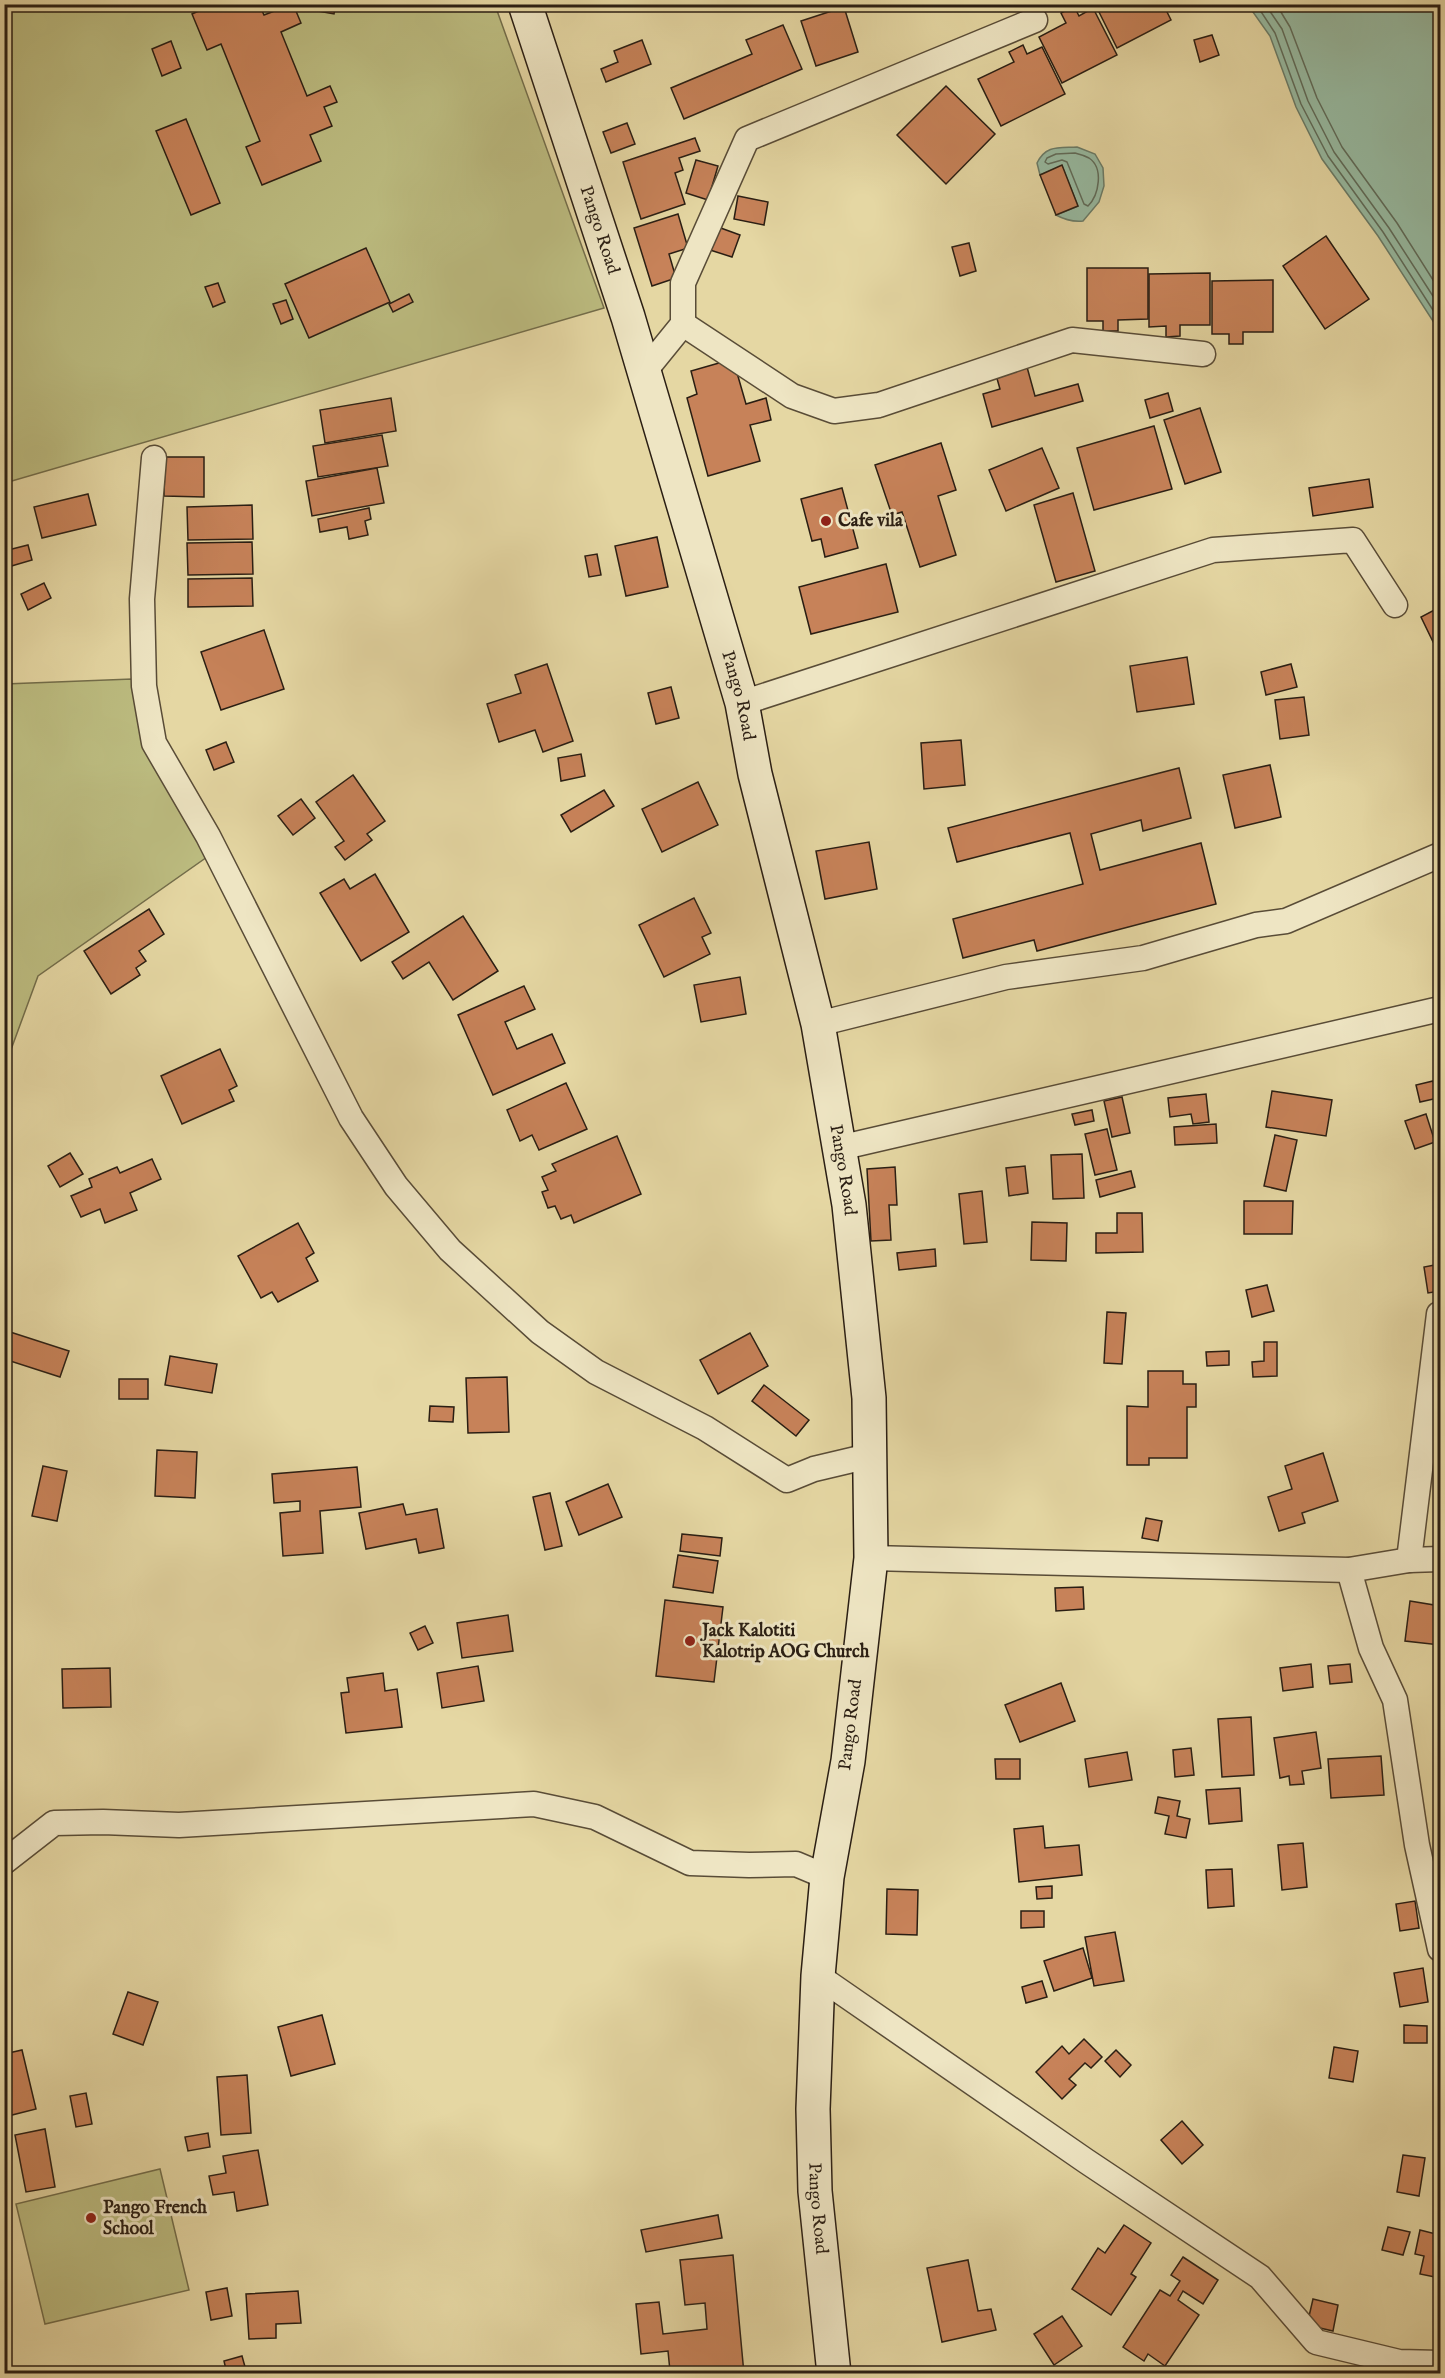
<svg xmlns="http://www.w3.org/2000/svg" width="1445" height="2378" font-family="'IM FELL English',serif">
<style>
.green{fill:#bcbc80;stroke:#736d4a;stroke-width:1.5}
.water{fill:#97baa1;stroke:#6b7c68;stroke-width:1.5}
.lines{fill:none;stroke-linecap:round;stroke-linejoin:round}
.shore{stroke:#606c5a;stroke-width:1.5}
.building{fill:#c78259;stroke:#2a1e13;stroke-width:1.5}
.street-casing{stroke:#594c37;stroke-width:27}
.secondary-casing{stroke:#2a1e13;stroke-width:36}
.street{stroke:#eee5c3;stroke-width:24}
.secondary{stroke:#eee5c3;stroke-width:33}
.poi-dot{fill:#8f2418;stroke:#eee5c3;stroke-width:2}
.labels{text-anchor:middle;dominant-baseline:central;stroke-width:6;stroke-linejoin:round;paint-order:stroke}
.street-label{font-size:18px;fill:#2a1e13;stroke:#eee5c3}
.poi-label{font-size:18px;font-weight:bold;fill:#2a1e13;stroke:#eee5c3;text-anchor:start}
</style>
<rect width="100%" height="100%" fill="#e5d7a3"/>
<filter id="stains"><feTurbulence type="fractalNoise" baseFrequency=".00333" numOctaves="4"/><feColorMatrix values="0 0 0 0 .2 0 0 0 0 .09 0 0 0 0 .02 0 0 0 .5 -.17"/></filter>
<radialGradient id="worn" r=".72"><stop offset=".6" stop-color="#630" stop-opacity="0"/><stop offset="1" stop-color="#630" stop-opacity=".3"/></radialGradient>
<g class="green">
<polygon points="5,5 495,5 604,308 5,483"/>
<polygon points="132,679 207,857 38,976 5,1066 5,684"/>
<polygon points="160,2169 189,2290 45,2324 16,2204"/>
</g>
<g class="water">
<polygon points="1248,5 1440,5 1440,332 1378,236 1322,159 1296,107 1270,36"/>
<path d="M1077 147 1095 154 1103 168 1104 186 1099 202 1083 221C1072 222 1065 220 1056 215L1078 206 1062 166 1040 175 1037 163C1046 145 1058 148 1077 147Z"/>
</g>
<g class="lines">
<g class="shore">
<polyline points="1256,4 1275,33 1301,104 1328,156 1383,232 1440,321"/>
<polyline points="1265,4 1282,29 1308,101 1334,152 1389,228 1440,307"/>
<polyline points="1276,4 1290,27 1317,98 1342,147 1397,223 1440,291"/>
<path d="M1075 153C1079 154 1085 156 1089 158 1104 168 1099 195 1088 206L1084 204 1067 162 1062 160 1048 164 1045 162 1047 158 1056 154Z"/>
</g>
</g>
<g class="building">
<polygon points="214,4 259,4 264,15 293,4 301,23 281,32 307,96 330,86 337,102 324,107 332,126 310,135 321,161 262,185 246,147 260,141 221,44 207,50 192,14"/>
<polygon points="307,4 336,4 334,14 306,9"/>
<polygon points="1095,4 1163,4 1171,20 1117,48"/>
<polygon points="1074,6 1079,16 1093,8 1117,55 1062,83 1039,37 1066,23 1061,13"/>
<polygon points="844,7 858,52 816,66 801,21"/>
<polygon points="783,25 802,69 684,119 671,88 752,54 746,40"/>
<polygon points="1212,35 1219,55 1200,62 1194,40"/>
<polygon points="642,40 651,64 606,82 601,69 618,62 614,51"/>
<polygon points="171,41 181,68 162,76 152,49"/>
<polygon points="1023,45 1027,54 1042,47 1065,94 1001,126 978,79 1014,62 1009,52"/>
<polygon points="946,86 995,134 946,184 897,135"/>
<polygon points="186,119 220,203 191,215 156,131"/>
<polygon points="627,123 635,144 611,153 603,132"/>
<polygon points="695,138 700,151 679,158 683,170 675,173 685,204 641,219 623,162"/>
<polygon points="696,160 718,166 708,200 686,193"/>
<polygon points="1062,165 1078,206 1056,215 1040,175"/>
<polygon points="738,196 768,202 764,225 734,219"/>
<polygon points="678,214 688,248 669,254 676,278 652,286 634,228"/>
<polygon points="718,227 740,235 732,257 710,250"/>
<polygon points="1326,236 1369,299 1325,329 1283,266"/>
<polygon points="969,243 976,271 960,276 952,247"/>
<polygon points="366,248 390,302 309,338 285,284"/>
<polygon points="1087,268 1148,268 1148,319 1118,320 1118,331 1103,331 1103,321 1087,321"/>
<polygon points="1210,273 1210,325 1180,325 1180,336 1166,337 1166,326 1149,327 1149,274"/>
<polygon points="1273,280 1273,332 1243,332 1243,344 1229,344 1229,334 1212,334 1212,281"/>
<polygon points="218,283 225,302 213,307 205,287"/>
<polygon points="409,294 413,302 393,312 389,304"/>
<polygon points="286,300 293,319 281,324 273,304"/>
<polygon points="733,359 746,404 766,398 771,420 750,425 760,461 708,476 687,398 697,394 691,371"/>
<polygon points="1027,367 1035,396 1078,384 1083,401 992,427 983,394 1000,389 996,375"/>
<polygon points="1168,393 1173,411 1150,418 1145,400"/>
<polygon points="391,398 396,431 325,443 320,410"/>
<polygon points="1200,408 1221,472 1185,484 1164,420"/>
<polygon points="1154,426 1172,489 1094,510 1077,448"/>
<polygon points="382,435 388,466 318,477 313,446"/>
<polygon points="941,443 956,490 938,496 956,555 920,567 902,512 892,515 875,465"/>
<polygon points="1042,448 1059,488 1006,511 989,470"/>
<polygon points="165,457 204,457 204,497 164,496"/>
<polygon points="377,468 384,503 312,516 306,481"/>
<polygon points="1369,479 1373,507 1313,516 1309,488"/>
<polygon points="842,488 858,548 825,557 821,539 812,541 801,499"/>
<polygon points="1073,493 1095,571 1056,582 1034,505"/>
<polygon points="88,494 96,525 42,538 34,507"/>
<polygon points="252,505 253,539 188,540 187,507"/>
<polygon points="369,508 371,519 365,521 368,535 349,539 347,527 320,532 318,519"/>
<polygon points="657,537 668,587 626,596 615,546"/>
<polygon points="252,542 253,574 188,575 187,543"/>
<polygon points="28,545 32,560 8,567 4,551"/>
<polygon points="597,554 601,575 589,577 585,556"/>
<polygon points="886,564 898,612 811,634 799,587"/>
<polygon points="252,578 253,606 188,607 188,579"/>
<polygon points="44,583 51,598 28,610 21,594"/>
<polygon points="1440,607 1440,646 1436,648 1421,617"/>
<polygon points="264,630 284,689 221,710 201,652"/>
<polygon points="1187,657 1194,704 1137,712 1130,666"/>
<polygon points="547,664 573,741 543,752 535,730 499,742 487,704 521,693 515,675"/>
<polygon points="1291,664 1297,687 1266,695 1261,672"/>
<polygon points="671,687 679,718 656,724 648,693"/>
<polygon points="1304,697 1309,735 1280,739 1275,700"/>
<polygon points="961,740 965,785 924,789 921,743"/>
<polygon points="226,742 234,762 214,770 206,750"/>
<polygon points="581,754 585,776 561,781 558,758"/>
<polygon points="1270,765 1281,817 1235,828 1223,775"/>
<polygon points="1179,768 1191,818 1143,831 1141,820 1091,834 1100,870 1201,843 1216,904 1037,951 1034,940 963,958 953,919 1083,884 1070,833 957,862 948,828"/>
<polygon points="353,775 385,821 367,834 372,840 345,860 335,847 344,841 316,802"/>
<polygon points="698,782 718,825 662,852 642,809"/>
<polygon points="604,790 614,806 571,832 561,815"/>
<polygon points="301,799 315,818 293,835 278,816"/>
<polygon points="869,842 877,889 825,899 816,851"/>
<polygon points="375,874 409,932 361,961 320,893 344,879 350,889"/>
<polygon points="694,898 711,933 702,937 710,954 664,977 639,925"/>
<polygon points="149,909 164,934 139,951 146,961 136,968 140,975 111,994 84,951"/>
<polygon points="463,916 498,971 453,1000 429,962 403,979 392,962"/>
<polygon points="740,977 746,1014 701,1022 694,985"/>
<polygon points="524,986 535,1009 505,1022 517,1049 552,1034 565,1063 493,1095 458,1015"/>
<polygon points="220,1049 237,1086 229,1090 234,1101 182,1124 161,1076"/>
<polygon points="1433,1081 1438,1098 1420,1102 1416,1085"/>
<polygon points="566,1083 587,1129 539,1150 532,1135 520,1141 507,1110"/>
<polygon points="1272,1091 1332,1100 1326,1136 1266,1127"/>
<polygon points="1206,1094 1209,1122 1193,1124 1191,1114 1170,1117 1168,1098"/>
<polygon points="1122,1097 1130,1133 1112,1137 1104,1101"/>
<polygon points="1092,1110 1094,1121 1075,1125 1072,1114"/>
<polygon points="1426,1114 1435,1142 1415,1149 1405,1121"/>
<polygon points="1216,1124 1217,1143 1175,1145 1174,1127"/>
<polygon points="1107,1129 1117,1170 1095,1175 1085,1134"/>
<polygon points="1275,1135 1297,1140 1286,1191 1264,1186"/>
<polygon points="617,1136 641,1194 574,1223 571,1215 561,1219 555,1206 548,1208 542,1192 548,1190 542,1177 556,1171 552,1164"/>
<polygon points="70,1153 83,1174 60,1187 48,1166"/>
<polygon points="1082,1154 1084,1198 1053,1199 1051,1155"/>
<polygon points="152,1159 161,1179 130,1193 137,1210 105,1223 100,1209 81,1217 71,1196 92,1187 89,1179 117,1167 120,1173"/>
<polygon points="1025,1166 1028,1193 1009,1196 1006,1168"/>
<polygon points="895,1167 897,1205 889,1205 891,1240 871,1241 867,1169"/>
<polygon points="1131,1171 1135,1187 1100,1197 1096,1180"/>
<polygon points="982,1191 987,1242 964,1244 959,1194"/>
<polygon points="1244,1201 1293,1201 1292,1234 1244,1234"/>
<polygon points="1117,1213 1142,1213 1143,1252 1096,1253 1096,1233 1117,1233"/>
<polygon points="1032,1222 1067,1223 1066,1261 1031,1260"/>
<polygon points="298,1223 314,1253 306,1258 318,1281 278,1302 272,1292 261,1298 238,1256"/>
<polygon points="935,1249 936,1266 899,1270 897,1253"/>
<polygon points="1440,1264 1440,1291 1428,1293 1424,1267"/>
<polygon points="1267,1285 1274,1311 1252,1317 1246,1290"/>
<polygon points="1107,1312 1126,1313 1122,1364 1104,1363"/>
<polygon points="4,1330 69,1351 60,1377 4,1359"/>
<polygon points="750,1333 768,1366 718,1394 700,1360"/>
<polygon points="1264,1342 1277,1342 1277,1376 1253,1377 1252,1362 1264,1361"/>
<polygon points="1229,1351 1229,1365 1207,1366 1206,1352"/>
<polygon points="170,1356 217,1364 212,1393 165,1385"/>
<polygon points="1148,1371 1183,1371 1183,1384 1196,1384 1196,1407 1187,1407 1187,1458 1149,1458 1149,1465 1127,1465 1127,1406 1148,1407"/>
<polygon points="507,1377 509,1432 468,1433 466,1378"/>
<rect x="119" y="1379" width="29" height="20"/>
<polygon points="764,1385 809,1420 796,1436 752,1401"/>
<polygon points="430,1406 454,1407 453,1422 429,1421"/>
<polygon points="157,1450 197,1452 195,1498 155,1496"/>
<polygon points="1323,1453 1338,1501 1302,1513 1305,1523 1279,1531 1268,1497 1292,1489 1285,1466"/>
<polygon points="43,1466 67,1471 57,1521 32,1516"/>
<polygon points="357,1467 361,1507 320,1511 323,1553 283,1556 280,1513 300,1511 300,1501 274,1503 272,1474"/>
<polygon points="608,1484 622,1517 579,1535 566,1502"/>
<polygon points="550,1493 562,1546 545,1550 533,1497"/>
<polygon points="403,1504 406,1515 437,1509 444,1548 419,1553 416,1539 366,1549 359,1513"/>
<polygon points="1146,1518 1162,1521 1158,1541 1142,1538"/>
<polygon points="682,1534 722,1538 720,1556 680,1551"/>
<polygon points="678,1555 718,1561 713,1593 673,1587"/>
<polygon points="1083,1587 1084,1609 1056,1611 1055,1588"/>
<polygon points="665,1600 723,1607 714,1682 656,1676"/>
<polygon points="1410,1601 1440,1606 1440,1645 1405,1641"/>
<polygon points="508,1615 513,1651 462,1658 457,1623"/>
<polygon points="425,1626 433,1643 418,1650 410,1633"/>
<polygon points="1311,1664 1313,1687 1283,1691 1280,1668"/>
<polygon points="1350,1664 1352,1682 1330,1684 1328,1666"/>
<polygon points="478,1666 484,1701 442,1708 437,1673"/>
<polygon points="110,1668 111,1707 63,1708 62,1669"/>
<polygon points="383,1673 385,1691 397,1689 402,1727 346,1733 341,1693 349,1692 347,1678"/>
<polygon points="1061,1683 1075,1721 1020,1742 1005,1705"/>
<polygon points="1251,1717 1254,1775 1222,1777 1218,1719"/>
<polygon points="1316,1732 1321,1768 1302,1771 1304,1784 1290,1785 1289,1776 1280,1778 1274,1738"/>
<polygon points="1191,1748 1194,1775 1175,1777 1173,1750"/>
<polygon points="1127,1752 1132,1780 1089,1787 1085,1759"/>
<polygon points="1381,1756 1384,1795 1331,1798 1328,1759"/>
<polygon points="995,1759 1020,1759 1020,1779 996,1779"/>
<polygon points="1240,1788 1242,1821 1209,1824 1206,1790"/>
<polygon points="1158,1797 1180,1801 1177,1816 1190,1819 1186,1838 1165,1834 1169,1816 1155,1813"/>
<polygon points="1043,1826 1045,1848 1079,1845 1082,1875 1019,1882 1014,1829"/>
<polygon points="1303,1843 1307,1887 1282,1890 1278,1845"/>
<polygon points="1232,1869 1234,1906 1208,1908 1206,1870"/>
<polygon points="1052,1886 1052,1898 1037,1899 1036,1887"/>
<polygon points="887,1889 918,1890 917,1935 886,1934"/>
<polygon points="1415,1901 1419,1928 1400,1931 1396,1904"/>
<polygon points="1021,1911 1044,1911 1044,1927 1021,1928"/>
<polygon points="1115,1932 1124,1981 1094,1986 1085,1937"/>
<polygon points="1083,1948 1092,1978 1054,1991 1044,1961"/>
<polygon points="1423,1968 1428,2002 1400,2007 1394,1973"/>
<polygon points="1042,1981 1047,1997 1026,2003 1022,1987"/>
<polygon points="128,1992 158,2002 143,2045 113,2034"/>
<polygon points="322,2015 335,2064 291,2076 278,2027"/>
<polygon points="1404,2025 1427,2026 1427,2043 1404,2043"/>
<polygon points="1084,2039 1102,2057 1091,2068 1085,2063 1069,2079 1076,2085 1062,2099 1036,2072 1062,2046 1069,2054"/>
<polygon points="1334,2047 1358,2051 1353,2082 1329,2078"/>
<polygon points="22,2050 36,2109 8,2116 4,2100 4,2054"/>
<polygon points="1116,2050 1131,2065 1120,2077 1105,2061"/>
<polygon points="247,2075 251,2133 221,2135 217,2077"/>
<polygon points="86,2093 92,2124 76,2127 70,2096"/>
<polygon points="1182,2121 1203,2145 1182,2164 1161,2140"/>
<polygon points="45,2129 55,2187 26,2192 15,2135"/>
<polygon points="208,2133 210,2147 188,2151 185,2137"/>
<polygon points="258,2150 268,2205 237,2211 234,2192 213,2195 209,2176 226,2173 223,2156"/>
<polygon points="1403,2155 1425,2158 1419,2196 1397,2192"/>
<polygon points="1440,2192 1440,2210 1436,2209"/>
<polygon points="718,2215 722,2238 646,2252 641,2230"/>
<polygon points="1124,2225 1151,2243 1131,2274 1136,2277 1111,2315 1072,2289 1098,2248 1105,2253"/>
<polygon points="1388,2227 1410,2232 1403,2255 1382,2250"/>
<polygon points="1420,2230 1440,2235 1440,2278 1420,2274 1424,2256 1415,2254"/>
<polygon points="733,2255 744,2374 713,2374 712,2367 670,2371 668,2351 641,2354 636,2304 659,2302 663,2334 707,2329 705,2303 685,2305 680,2260"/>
<polygon points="1183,2257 1218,2280 1203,2304 1183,2291 1178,2300 1199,2315 1165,2366 1148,2354 1144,2361 1123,2347 1160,2290 1170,2296 1180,2281 1171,2275"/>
<polygon points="968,2260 978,2311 991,2309 996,2330 942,2342 927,2268"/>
<polygon points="227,2288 232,2316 211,2320 206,2292"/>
<polygon points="298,2291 301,2323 276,2324 276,2338 249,2339 246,2294"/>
<polygon points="1313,2299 1338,2305 1333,2331 1307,2325"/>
<polygon points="1062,2316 1082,2346 1054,2365 1034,2334"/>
<polygon points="242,2356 247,2374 227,2374 224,2361"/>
<polygon points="1134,2368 1156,2369 1156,2374 1133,2374"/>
</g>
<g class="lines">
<g class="street-casing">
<g id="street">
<polyline points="683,324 792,396 834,411 879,405 1072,340 1203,354"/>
<polyline points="644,372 683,324 683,283 747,139 1035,20"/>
<polyline points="154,458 142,599 144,686 154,743 208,836 351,1118 396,1186 450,1250 540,1332 596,1372 705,1428 787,1480 814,1469 869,1456"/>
<polyline points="742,703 1213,550 1353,540 1395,605"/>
<polyline points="818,1024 1006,977 1143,958 1256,925 1286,921 1440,855"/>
<polyline points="839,1148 1440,1009"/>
<polyline points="871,1558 1349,1570 1409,1560 1440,1559"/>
<polyline points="1409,1560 1439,1314"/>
<polyline points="1349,1570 1371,1648 1395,1700 1417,1845 1440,1949"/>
<polyline points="4,1862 54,1823 103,1822 179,1825 534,1804 595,1817 690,1863 749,1865 796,1864 827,1877"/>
<polyline points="818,1976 1086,2161 1260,2277 1316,2342 1399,2362 1440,2363"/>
</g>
</g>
<g class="secondary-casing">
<g id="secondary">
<path id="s1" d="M525 4 628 317 742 703 755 774 818 1024 849 1205 869 1398 871 1558 848 1761 827 1877 818 1976 813 2109 815 2191 834 2374"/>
</g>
</g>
<use href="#street" class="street"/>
<use href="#secondary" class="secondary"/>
</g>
<g class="poi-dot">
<circle cx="826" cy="521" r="6"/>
<circle cx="690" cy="1641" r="6"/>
<circle cx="91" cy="2218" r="6"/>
</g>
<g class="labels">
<g class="street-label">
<text stroke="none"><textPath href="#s1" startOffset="238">Pango Road</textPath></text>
<text stroke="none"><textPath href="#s1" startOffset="724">Pango Road</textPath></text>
<text stroke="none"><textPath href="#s1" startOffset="1210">Pango Road</textPath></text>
<text transform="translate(851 1725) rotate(-83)">Pango Road</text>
<text stroke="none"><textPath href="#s1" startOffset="2254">Pango Road</textPath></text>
</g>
<g class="poi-label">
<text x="838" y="521">Cafe vila</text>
<text x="702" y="1631">Jack Kalotiti<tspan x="702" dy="21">Kalotrip AOG Church</tspan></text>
<text x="103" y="2208">Pango French<tspan x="103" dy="21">School</tspan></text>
</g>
</g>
<rect width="1445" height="2378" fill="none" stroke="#e5d7a3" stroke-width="24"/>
<rect x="6" y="6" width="1433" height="2366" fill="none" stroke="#2a1e13" stroke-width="3"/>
<rect x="12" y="12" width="1421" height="2354" fill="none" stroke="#2a1e13" stroke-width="1.5"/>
<rect width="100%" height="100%" filter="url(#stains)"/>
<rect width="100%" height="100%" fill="url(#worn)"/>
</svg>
